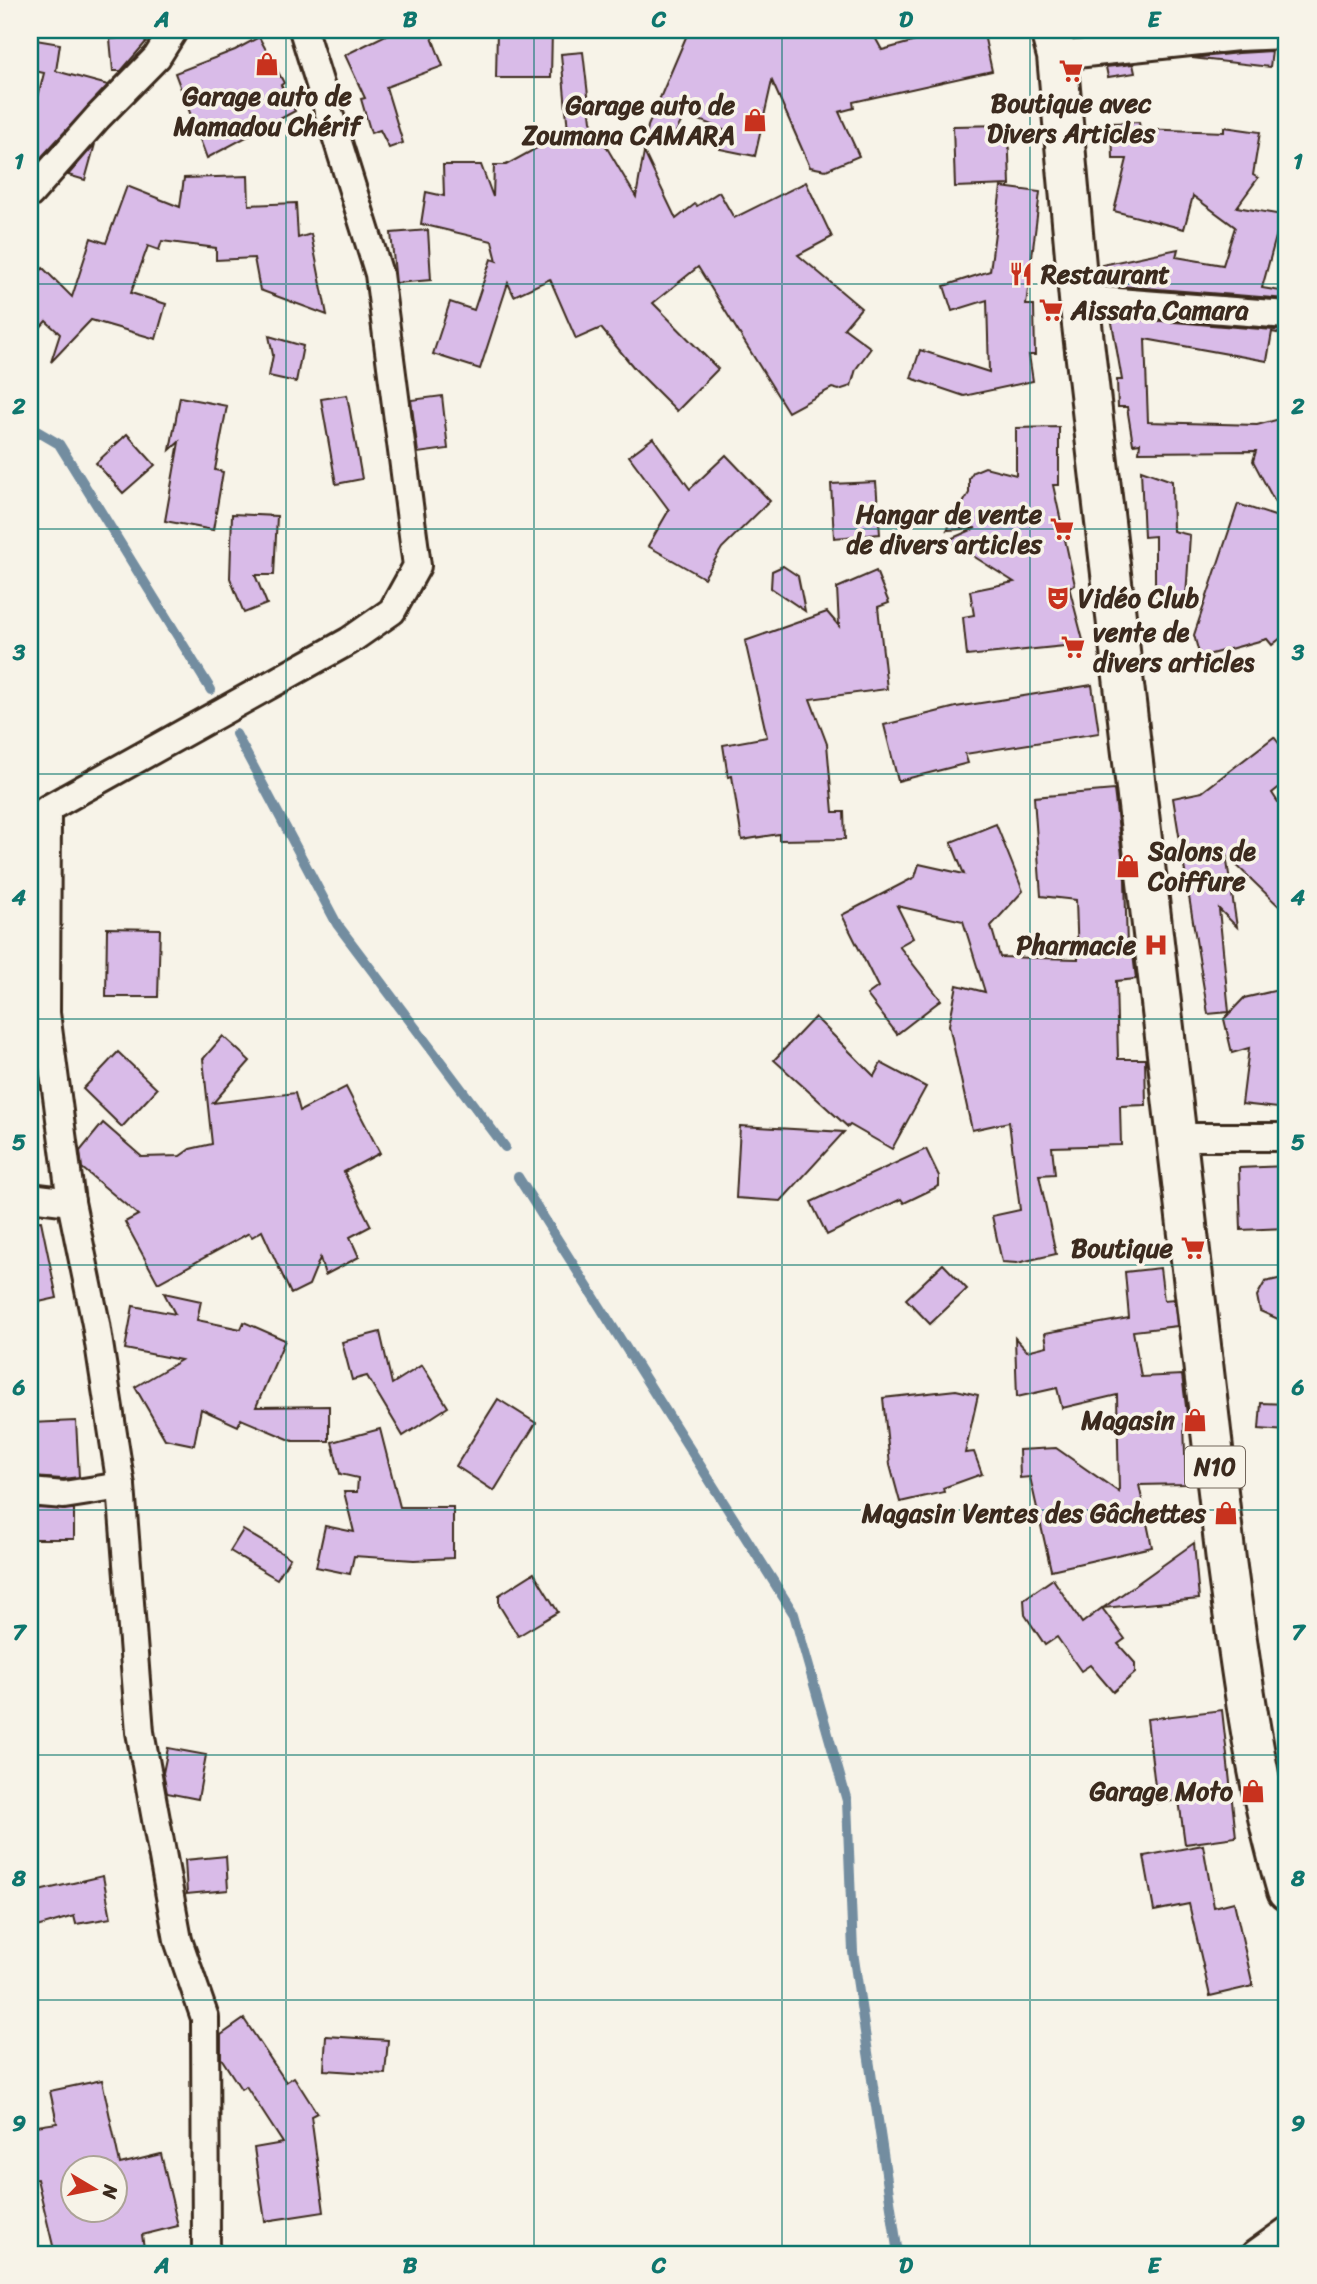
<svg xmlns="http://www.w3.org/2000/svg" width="1317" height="2284" font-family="Sriracha,sans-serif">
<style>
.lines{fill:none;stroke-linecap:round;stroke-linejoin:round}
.stream{stroke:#738da0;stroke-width:10}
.building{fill:#d9bbe8;stroke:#3b2a1e;stroke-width:2;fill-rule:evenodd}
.minor-casing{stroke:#3b2a1e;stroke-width:32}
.primary-casing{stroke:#3b2a1e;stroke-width:44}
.minor{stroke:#f7f3e8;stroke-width:26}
.primary{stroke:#f7f3e8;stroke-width:38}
.grid{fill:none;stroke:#0f766e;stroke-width:2;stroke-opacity:0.55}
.labels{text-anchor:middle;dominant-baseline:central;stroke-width:7;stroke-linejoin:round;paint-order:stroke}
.shield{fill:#f7f3e8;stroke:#73665b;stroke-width:2}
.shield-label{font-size:24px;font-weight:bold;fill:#3b2a1e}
.poi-label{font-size:26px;font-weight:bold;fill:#3b2a1e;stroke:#f7f3e8;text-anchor:end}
.neatline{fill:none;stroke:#0f766e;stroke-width:2.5}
.grid-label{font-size:23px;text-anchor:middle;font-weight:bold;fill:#0f766e}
</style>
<rect width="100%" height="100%" fill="#f7f3e8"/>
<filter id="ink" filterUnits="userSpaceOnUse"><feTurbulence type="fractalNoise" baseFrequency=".0143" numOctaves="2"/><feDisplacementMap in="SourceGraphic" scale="14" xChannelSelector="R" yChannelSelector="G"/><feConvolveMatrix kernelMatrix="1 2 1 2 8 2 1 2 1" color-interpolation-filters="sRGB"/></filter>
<g filter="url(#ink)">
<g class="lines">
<g class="stream">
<polyline points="30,427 59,444 211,690"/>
<polyline points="236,734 337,924 505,1147"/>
<polyline points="518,1177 794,1614 847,1801 853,1952 898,2254"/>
</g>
</g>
<g class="building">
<polygon points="396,30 429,30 443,66 386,87 403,143 389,148 380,130 371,133 361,99 365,98 345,55"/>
<polygon points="497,30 552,30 551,78 496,78"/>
<polygon points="689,30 871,30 882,50 934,36 932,30 983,30 992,71 853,102 854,108 839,112 859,156 826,170 810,167 772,81 755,156 720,149 724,130 685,114 672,140 644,150 648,126"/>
<polygon points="1100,30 1156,30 1101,36"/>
<polygon points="153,34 121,71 113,71 110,39"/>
<polygon points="259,37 284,83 281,85 295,111 207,158 175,73 235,50"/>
<polygon points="30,39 60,44 56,71 108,85 34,165 30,164 30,129 44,73 30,70"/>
<polygon points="1272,51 1270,67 1192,58 1239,53"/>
<polygon points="583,52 591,121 636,197 644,152 676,219 695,204 697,206 719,192 734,218 806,182 832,237 798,255 861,308 844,328 871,348 856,369 851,386 839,390 832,388 788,412 698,267 653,303 718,369 677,411 635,369 601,328 576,339 550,279 514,296 508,283 480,369 433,354 450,302 474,310 491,259 497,261 492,241 421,224 426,192 444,196 443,165 481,165 493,197 494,165 506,165 568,131 561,54"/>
<polygon points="1133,64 1135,73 1108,77 1106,67"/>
<polygon points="1139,122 1140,129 1224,132 1224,127 1260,132 1253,175 1258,178 1237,207 1282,215 1262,288 1287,292 1287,299 1106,285 1102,265 1178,249 1176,257 1223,265 1235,227 1193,196 1184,229 1114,211 1127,159 1113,159 1112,123"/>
<polygon points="1008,125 1010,185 955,187 953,126"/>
<polygon points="95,144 85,180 68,175"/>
<polygon points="248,176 249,205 296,203 298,238 311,234 327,315 260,290 254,258 216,260 216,248 162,241 159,250 148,246 131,293 166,304 156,339 91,320 51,362 60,334 46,321 30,339 30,283 43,268 72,297 91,238 106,243 127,186 180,207 184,178"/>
<polygon points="1001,187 1040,192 1026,305 1034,305 1035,355 1029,355 1033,381 964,396 911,378 920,350 989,372 987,300 952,311 944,286 990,271"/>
<polygon points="428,230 431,280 396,283 391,233"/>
<polygon points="1111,317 1287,331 1287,335 1272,332 1267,361 1145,339 1148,422 1257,425 1287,417 1287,633 1272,645 1267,639 1200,657 1194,635 1238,504 1284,519 1253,461 1256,451 1139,452 1140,443 1133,444 1127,407 1118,407 1117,380 1122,380"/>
<polygon points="269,336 303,346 296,382 269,376 273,355"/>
<polygon points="347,395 362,479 336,484 321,399"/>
<polygon points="442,396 448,449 418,453 411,400"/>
<polygon points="180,397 227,406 215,470 223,472 213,530 165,521 179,442 170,450"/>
<polygon points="1059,427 1059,485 1053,485 1075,585 1069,587 1084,644 967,656 963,617 974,615 970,591 1014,582 948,540 976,528 947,530 969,493 969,478 973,472 985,467 1016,475 1016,428"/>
<polygon points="127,434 155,465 123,493 96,463"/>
<polygon points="653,438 690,489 726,455 770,501 722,548 704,578 648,546 669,510 629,456"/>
<polygon points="1141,470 1172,481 1173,531 1190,535 1186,597 1155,597 1155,536 1144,537"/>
<polygon points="876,482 880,534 834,538 831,484"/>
<polygon points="232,514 277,516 274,575 255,575 267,604 244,613 230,578"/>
<polygon points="783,566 798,576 805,611 771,588 772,571"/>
<polygon points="876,571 889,603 878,607 887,689 810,699 827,744 833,812 844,812 845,839 779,840 779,834 742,840 732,776 728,777 723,745 767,737 745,641 827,612 839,626 837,588"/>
<polygon points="1092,685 1099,733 965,754 968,763 898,781 884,725 956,707"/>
<polygon points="1274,737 1287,754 1287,781 1272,793 1287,816 1287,914 1226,855 1237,927 1219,909 1229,1012 1208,1014 1173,798 1202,792"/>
<polygon points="1114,790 1125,880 1127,946 1132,946 1136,979 1116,981 1118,1059 1145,1059 1146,1105 1120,1106 1121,1145 1052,1147 1055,1174 1039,1175 1056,1254 1017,1263 1002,1262 992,1216 1020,1210 1009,1122 972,1130 949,1025 957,985 985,992 963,921 897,906 913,938 899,946 941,1000 897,1034 867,995 878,987 842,915 915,877 919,864 964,874 951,842 996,824 1023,891 991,926 1000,957 1078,959 1076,900 1041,896 1034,797"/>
<polygon points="107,928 160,929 158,997 106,997"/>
<polygon points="1287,988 1287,1109 1242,1104 1249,1048 1232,1053 1224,1019 1244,998"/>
<polygon points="815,1017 874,1076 881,1063 926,1087 892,1149 850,1125 848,1127 774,1060"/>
<polygon points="223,1036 250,1061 213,1103 295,1093 300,1111 346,1087 380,1153 344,1172 371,1226 350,1237 359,1257 325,1275 320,1258 309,1285 291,1294 262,1231 252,1237 249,1233 158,1283 125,1222 138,1215 82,1168 80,1151 103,1123 142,1157 180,1156 190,1149 212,1144 203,1059"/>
<polygon points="118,1052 157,1089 122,1127 83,1089"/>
<polygon points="740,1126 844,1132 781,1201 736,1198"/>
<polygon points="926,1149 939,1176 939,1186 904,1203 901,1199 827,1235 811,1202"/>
<polygon points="1287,1166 1287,1228 1241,1230 1239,1168"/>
<polygon points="41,1221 57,1298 30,1304 30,1222"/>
<polygon points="943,1264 967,1289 930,1324 906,1299"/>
<polygon points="1160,1268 1164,1300 1174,1299 1177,1326 1133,1331 1141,1377 1182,1375 1188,1422 1184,1423 1186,1484 1139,1485 1152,1547 1051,1570 1030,1477 1020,1478 1019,1450 1056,1448 1119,1492 1117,1395 1062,1408 1057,1388 1017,1397 1015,1338 1027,1351 1047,1346 1045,1333 1129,1318 1125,1272"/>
<polygon points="1287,1277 1287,1323 1260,1311 1257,1296 1265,1282"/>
<polygon points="164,1293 201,1301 197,1320 241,1329 244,1322 285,1340 256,1407 329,1406 329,1441 293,1441 241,1419 238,1426 201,1409 194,1445 165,1439 135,1387 181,1360 125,1349 133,1306 175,1314"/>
<polygon points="380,1332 392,1384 422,1365 448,1407 403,1436 367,1376 352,1380 342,1342"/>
<polygon points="956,1390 978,1395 965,1453 974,1452 982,1474 943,1488 944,1492 900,1502 890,1465 883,1398"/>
<polygon points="498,1399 536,1423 494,1491 456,1466"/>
<polygon points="1261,1403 1287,1404 1287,1431 1259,1429"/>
<polygon points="76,1421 79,1477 63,1479 30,1477 30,1423"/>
<polygon points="380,1429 400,1507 453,1507 453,1558 414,1560 354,1556 350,1574 316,1567 325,1526 354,1532 344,1492 357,1492 358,1478 340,1474 332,1442"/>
<polygon points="30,1508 74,1509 74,1539 30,1539"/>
<polygon points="243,1530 290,1558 277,1579 230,1551"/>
<polygon points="1194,1543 1199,1599 1103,1608"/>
<polygon points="534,1573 558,1612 518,1636 499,1605 499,1595"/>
<polygon points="1053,1579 1082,1623 1102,1608 1125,1639 1118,1644 1135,1663 1135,1673 1113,1692 1090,1665 1081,1671 1057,1637 1045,1645 1025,1615 1024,1599"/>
<polygon points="1222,1710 1236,1837 1185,1844 1179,1800 1157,1803 1147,1719"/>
<polygon points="168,1748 206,1755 198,1799 167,1793 163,1773"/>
<polygon points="1203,1845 1214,1907 1234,1902 1253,1986 1210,1996 1189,1904 1154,1911 1144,1856"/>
<polygon points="226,1856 228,1890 187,1894 185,1860"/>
<polygon points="103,1876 111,1918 76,1924 74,1916 30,1929 30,1893"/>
<polygon points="244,2019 286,2082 294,2077 317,2113 311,2116 324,2212 265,2221 254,2148 283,2143 246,2086 241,2089 221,2058 221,2035"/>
<polygon points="326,2036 388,2040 385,2074 324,2070"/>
<path d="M102 2080 120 2164 161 2154 178 2226 142 2235 145 2254H55L37 2179 30 2180V2127L57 2123 50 2091ZM74 2168H116V2210H74Z"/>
</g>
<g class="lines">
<g class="minor-casing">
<g id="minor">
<polyline points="1057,56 1238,37 1287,35"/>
<polyline points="30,194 98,117 157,57 174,30"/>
<polyline points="1079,299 1287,315"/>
<polyline points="1175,1137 1287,1137"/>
<polyline points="30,1197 71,1202"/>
<polyline points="30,1492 64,1495 121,1486"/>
<polyline points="206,2254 205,2018 178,1940 140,1732 121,1486 96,1324 71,1202 46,1013 47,809 349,641 392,611 417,566 379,274 303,30"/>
<polyline points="1255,2254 1287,2231"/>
</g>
</g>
<g class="primary-casing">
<path id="primary" d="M1050 30 1057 56 1079 299 1226 1560C1241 1672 1255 1782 1287 1891"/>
</g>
<use href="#minor" class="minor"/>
<use href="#primary" class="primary"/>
</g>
</g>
<path class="grid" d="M286 30V2254M534 30V2254M782 30V2254M1030 30V2254M30 284H1287M30 529H1287M30 774H1287M30 1019H1287M30 1265H1287M30 1510H1287M30 1755H1287M30 2000H1287"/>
<defs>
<g id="shop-bare" transform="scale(1.89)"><path d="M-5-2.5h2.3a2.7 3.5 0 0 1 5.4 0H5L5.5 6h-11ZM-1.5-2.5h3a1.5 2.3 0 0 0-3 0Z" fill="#c8321e" stroke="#f7f3e8" stroke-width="2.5" paint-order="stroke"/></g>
<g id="supermarket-bare" transform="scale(1.89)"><path d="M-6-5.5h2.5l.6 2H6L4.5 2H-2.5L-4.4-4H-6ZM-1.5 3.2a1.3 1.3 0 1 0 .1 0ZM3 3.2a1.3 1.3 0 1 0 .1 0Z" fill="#c8321e" stroke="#f7f3e8" stroke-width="2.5" paint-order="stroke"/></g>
<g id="restaurant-bare" transform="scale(1.89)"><path d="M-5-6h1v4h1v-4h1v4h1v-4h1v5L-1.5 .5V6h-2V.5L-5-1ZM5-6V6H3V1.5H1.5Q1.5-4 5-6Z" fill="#c8321e" stroke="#f7f3e8" stroke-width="2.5" paint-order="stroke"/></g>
<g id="theatre-bare" transform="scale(1.89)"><path d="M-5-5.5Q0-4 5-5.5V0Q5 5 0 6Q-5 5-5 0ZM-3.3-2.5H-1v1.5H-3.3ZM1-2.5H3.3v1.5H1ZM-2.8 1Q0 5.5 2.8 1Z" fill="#c8321e" stroke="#f7f3e8" stroke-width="2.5" paint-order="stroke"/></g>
<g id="hospital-bare" transform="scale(1.89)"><path d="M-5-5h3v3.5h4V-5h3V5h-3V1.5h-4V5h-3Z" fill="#c8321e" stroke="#f7f3e8" stroke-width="2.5" paint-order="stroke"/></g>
</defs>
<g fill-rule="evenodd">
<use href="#shop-bare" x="267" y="64"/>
<use href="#supermarket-bare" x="1071" y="71"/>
<use href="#shop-bare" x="755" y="120"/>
<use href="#restaurant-bare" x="1021" y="274"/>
<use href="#supermarket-bare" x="1051" y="310"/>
<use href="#supermarket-bare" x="1062" y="529"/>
<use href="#theatre-bare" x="1058" y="598"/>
<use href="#supermarket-bare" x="1073" y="647"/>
<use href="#shop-bare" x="1128" y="866"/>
<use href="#hospital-bare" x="1156" y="945"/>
<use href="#supermarket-bare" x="1193" y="1248"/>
<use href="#shop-bare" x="1195" y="1420"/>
<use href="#shop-bare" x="1226" y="1513"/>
<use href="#shop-bare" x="1253" y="1791"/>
</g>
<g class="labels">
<rect class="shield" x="1185" y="1446.5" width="60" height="41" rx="5"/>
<g class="shield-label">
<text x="1215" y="1467">N10</text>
</g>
<g class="poi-label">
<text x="267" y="96" text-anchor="middle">Garage auto de<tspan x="267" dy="30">Mamadou Chérif</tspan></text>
<text x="1071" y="103" text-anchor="middle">Boutique avec<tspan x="1071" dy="30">Divers Articles</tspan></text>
<text x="735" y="105">Garage auto de<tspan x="735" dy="30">Zoumana CAMARA</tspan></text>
<text x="1041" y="274" text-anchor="start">Restaurant</text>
<text x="1071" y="310" text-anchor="start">Aissata Camara</text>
<text x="1042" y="514">Hangar de vente<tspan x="1042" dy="30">de divers articles</tspan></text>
<text x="1078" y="598" text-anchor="start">Vidéo Club</text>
<text x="1093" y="632" text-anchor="start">vente de<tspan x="1093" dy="30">divers articles</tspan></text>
<text x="1148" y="851" text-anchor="start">Salons de<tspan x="1148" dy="30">Coiffure</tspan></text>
<text x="1136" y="945">Pharmacie</text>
<text x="1173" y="1248">Boutique</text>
<text x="1175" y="1420">Magasin</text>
<text x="1206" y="1513">Magasin Ventes des Gâchettes</text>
<text x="1233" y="1791">Garage Moto</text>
</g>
</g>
<rect width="1317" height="2284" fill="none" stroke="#f7f3e8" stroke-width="77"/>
<g transform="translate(94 2189) rotate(100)"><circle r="33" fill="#f7f3e8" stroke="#aca397" stroke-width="2"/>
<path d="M0-5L12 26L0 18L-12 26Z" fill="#c8321e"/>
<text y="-10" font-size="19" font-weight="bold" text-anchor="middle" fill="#3b2a1e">N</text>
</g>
<rect x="38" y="38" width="1240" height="2208" class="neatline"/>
<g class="grid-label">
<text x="162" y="27">A</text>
<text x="410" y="27">B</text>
<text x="659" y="27">C</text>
<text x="906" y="27">D</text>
<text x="1154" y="27">E</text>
<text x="19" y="169">1</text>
<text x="1298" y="169">1</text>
<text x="19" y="414">2</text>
<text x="1298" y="414">2</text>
<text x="19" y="660">3</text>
<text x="1298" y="660">3</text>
<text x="19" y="905">4</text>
<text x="1298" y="905">4</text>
<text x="19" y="1150">5</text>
<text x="1298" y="1150">5</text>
<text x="19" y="1395">6</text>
<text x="1298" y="1395">6</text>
<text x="19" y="1640">7</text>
<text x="1298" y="1640">7</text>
<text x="19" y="1886">8</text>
<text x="1298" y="1886">8</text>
<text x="19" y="2131">9</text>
<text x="1298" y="2131">9</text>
<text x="162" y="2273">A</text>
<text x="410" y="2273">B</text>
<text x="659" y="2273">C</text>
<text x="906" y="2273">D</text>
<text x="1154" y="2273">E</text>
</g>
</svg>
